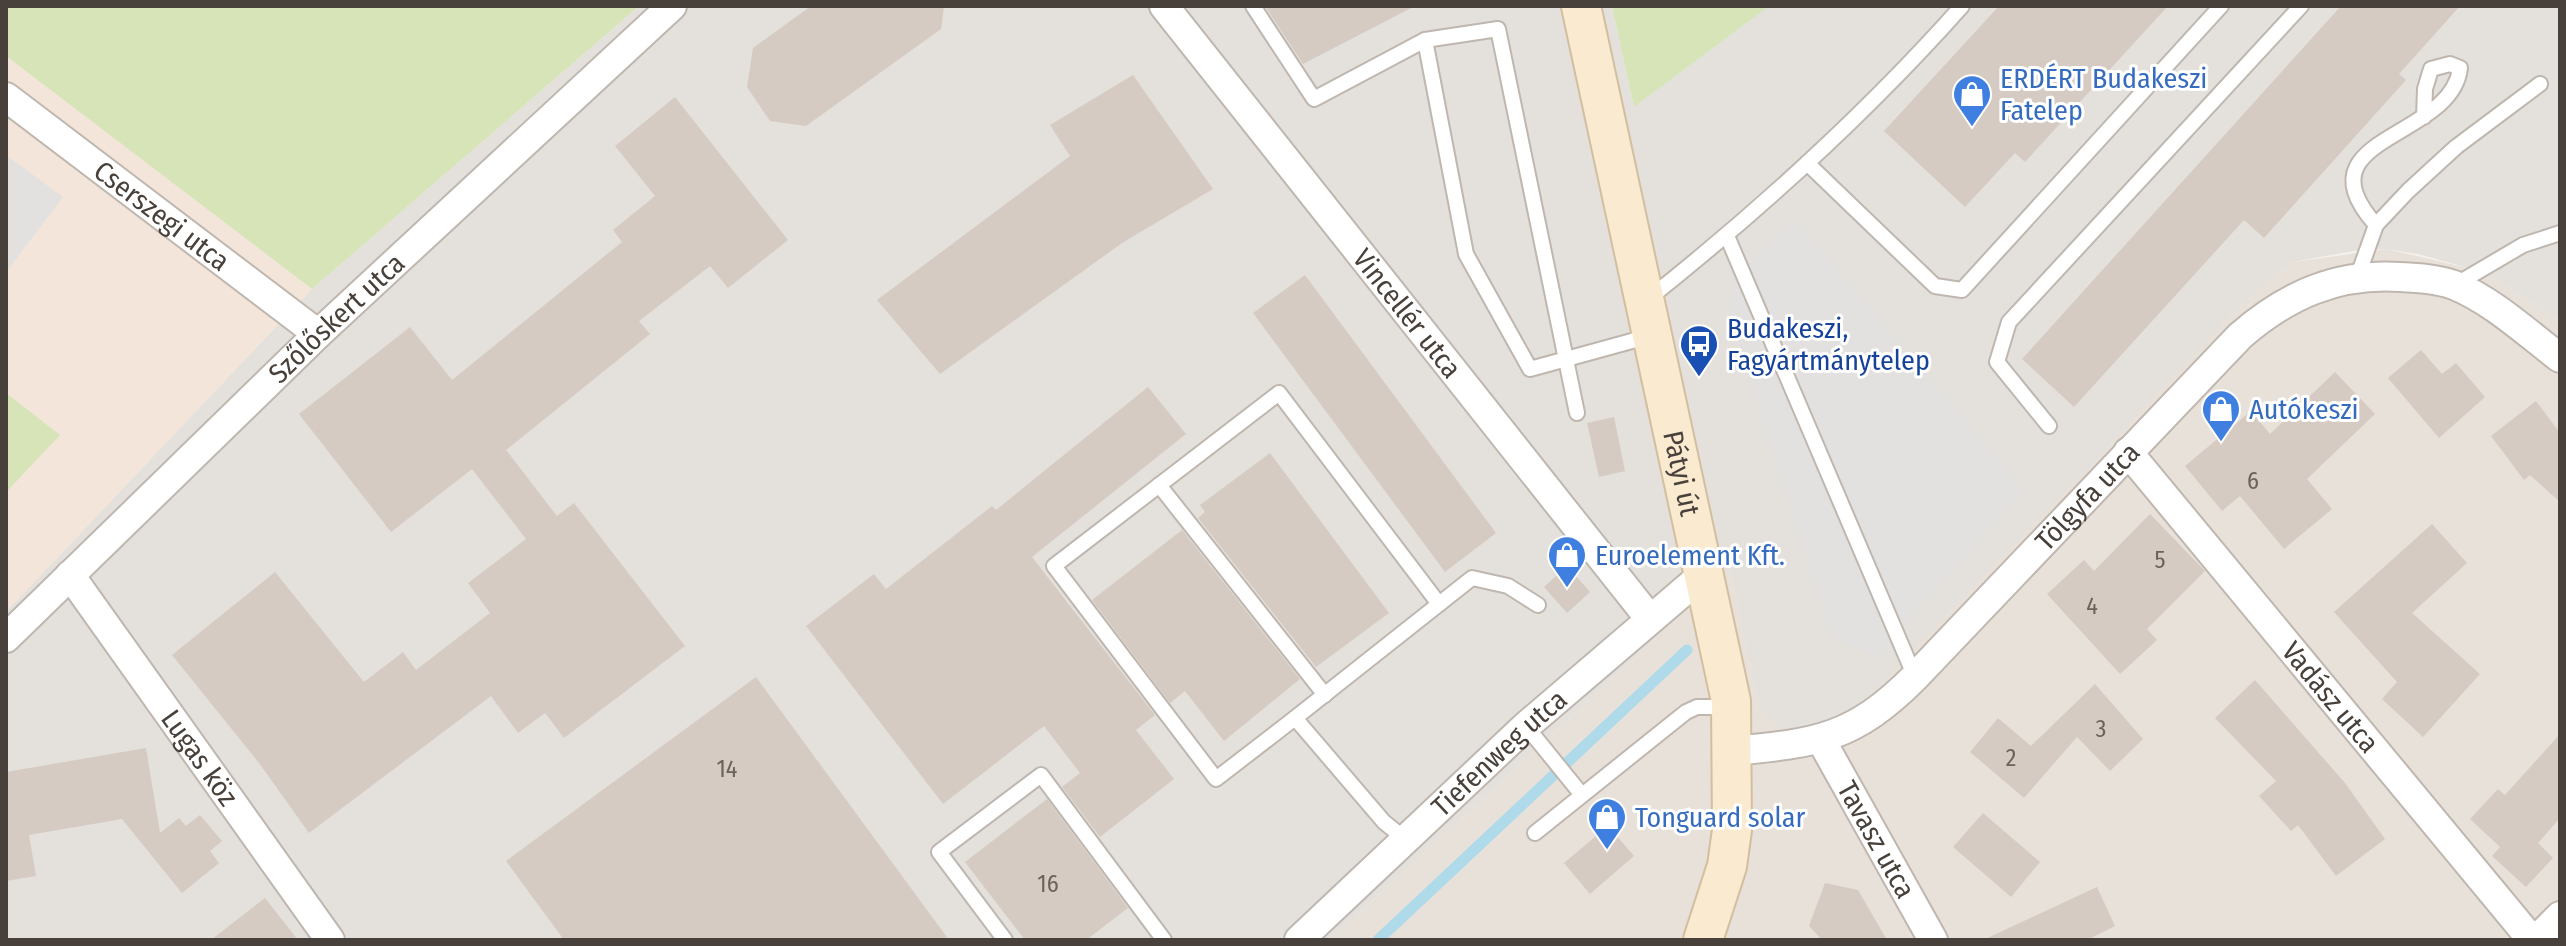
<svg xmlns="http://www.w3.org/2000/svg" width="2566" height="946" font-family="'Fira Sans Condensed',sans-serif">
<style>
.residential{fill:#e8e1da}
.commercial{fill:#f3e5d9}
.industrial{fill:#e4e0dc}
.green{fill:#d6e4b8}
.parking{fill:#e3e1df}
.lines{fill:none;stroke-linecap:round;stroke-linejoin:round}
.stream{stroke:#aedaea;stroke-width:11}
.building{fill:#d5cbc2}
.service-casing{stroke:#bfb7af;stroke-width:18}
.minor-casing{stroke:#bfb7af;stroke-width:32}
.secondary-casing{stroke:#d2bfa1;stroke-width:42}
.service{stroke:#fff;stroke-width:14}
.minor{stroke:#fff;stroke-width:28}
.secondary{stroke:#faead0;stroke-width:38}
.labels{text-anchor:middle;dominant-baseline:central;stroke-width:6;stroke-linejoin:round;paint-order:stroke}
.number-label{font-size:24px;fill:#6b635c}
.shop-label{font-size:28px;fill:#366cbe;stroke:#fff;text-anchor:start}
.street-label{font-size:28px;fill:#48403a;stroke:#fff}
.transit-label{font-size:28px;fill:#164399;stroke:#fff;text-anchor:start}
</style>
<rect width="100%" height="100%" fill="#f4f0eb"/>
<polygon class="residential" points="2387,249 2476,270 2499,281 2560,321 2560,940 1330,940 1732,568 1759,708 2292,262"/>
<polygon class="commercial" points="6,56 312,289 6,612"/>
<polygon class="industrial" points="639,6 1612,6 1634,107 1769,6 2560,6 2560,321 2499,281 2476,270 2418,254 2387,249 2359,250 2292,262 2229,315 2091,465 1859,706 1815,727 1787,728 1775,724 1759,708 1731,569 1330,940 6,940 6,612 312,289"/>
<g class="green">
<polygon points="6,6 639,6 312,289 6,56"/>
<polygon points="1612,6 1769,6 1634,107"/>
<polygon points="6,393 60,435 6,492"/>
</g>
<g class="parking">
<polygon points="6,155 63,197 6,272"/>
<polygon points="1794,218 2024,490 1876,657 1832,637 1731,322 1732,284"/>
</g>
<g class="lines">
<polyline class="stream" points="1378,940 1687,650"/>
</g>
<g class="building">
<polygon points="811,6 944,6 941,29 806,126 770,121 747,87 753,48"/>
<polygon points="1265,6 1415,6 1303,64"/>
<polygon points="1999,6 2168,6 2025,162 2015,153 1965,207 1884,131"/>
<polygon points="2341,6 2460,6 2399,74 2406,80 2264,238 2244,220 2074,407 2022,359"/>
<polygon points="1133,75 1213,189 1122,243 940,374 877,300 1070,156 1050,125"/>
<polygon points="675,97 788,240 728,288 710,266 639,321 650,334 506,450 557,516 574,503 685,646 564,738 545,713 518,733 491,696 309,833 259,763 172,655 275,572 364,682 403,652 416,670 490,613 468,583 526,539 472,469 391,532 299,414 410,327 452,380 622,242 613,230 655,196 615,146"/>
<polygon points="1305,275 1496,533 1445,572 1253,313"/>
<polygon points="2421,350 2442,374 2456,363 2485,397 2439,438 2388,378"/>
<polygon points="2335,372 2375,414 2307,479 2332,509 2284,549 2240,496 2222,511 2185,466 2251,411 2270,434"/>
<polygon points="1148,387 1186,434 1032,557 1155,715 1136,730 1174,779 1100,837 1062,787 1080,773 1044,726 943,804 806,626 874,574 886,589 992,506 996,510"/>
<polygon points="2536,401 2560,433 2560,502 2530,475 2524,480 2491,436"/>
<polygon points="1614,417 1625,471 1599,477 1587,423"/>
<polygon points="1270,453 1389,613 1316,667 1198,518 1205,512 1200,505"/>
<polygon points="2150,514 2205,571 2147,629 2157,640 2120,674 2047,594 2084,560 2094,571"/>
<polygon points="2432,524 2467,563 2412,613 2480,674 2423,737 2382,699 2397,682 2334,612"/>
<polygon points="1182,530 1300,679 1224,741 1185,691 1170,703 1092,600"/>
<polygon points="1567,566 1590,592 1567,613 1544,587"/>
<polygon points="756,677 949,940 564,940 506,861"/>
<polygon points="2255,680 2345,783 2385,839 2336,876 2298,825 2291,831 2259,796 2276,781 2215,718"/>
<polygon points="2095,684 2143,739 2110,771 2077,737 2024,798 1970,752 1998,718 2031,746"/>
<polygon points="2560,734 2560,818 2538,843 2553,858 2526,887 2492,856 2500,847 2470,819 2498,789 2505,795"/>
<polygon points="146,748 160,833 179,818 186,826 200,815 222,841 210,851 219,863 182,893 122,819 29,835 36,876 6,881 6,772"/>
<polygon points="1047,799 1128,908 1086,940 1025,940 965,862"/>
<polygon points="1983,813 2040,862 2011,897 1953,847"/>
<polygon points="1608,826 1634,856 1590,894 1564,863"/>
<polygon points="1825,883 1858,890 1887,940 1822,940 1809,926"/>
<polygon points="2097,887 2115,926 2087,940 1983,940"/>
<polygon points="265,898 298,940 211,940"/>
</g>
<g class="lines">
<g class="service-casing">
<g id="service">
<polyline points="1253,6 1314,99 1425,40 1498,29 1577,413"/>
<polyline points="1425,40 1466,254 1530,369 1650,336"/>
<polyline points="1807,163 1935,286 1962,290 2221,6"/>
<path d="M2376 225C2296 136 2452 140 2460 68L2450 64 2431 69 2425 89 2424 117"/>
<polyline points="1727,236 1915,677"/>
<polyline points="2357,278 2376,225 2408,191 2456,147 2540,84"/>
<polyline points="2455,285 2523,245 2560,233"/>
<path d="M1647 300C1760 210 1866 114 1962 6"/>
<polyline points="2049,426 1997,362 2009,322 2301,6"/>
<polyline points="1159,485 1325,695"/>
<polyline points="1295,718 1216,779 1054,566 1279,393 1439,604"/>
<polyline points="1526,726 1582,795"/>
<polyline points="1535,833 1686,712 1697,707 1731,707"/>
<polyline points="1405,839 1384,822 1295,718 1472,578 1508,586 1538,605"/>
<polyline points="1005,940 939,852 1041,775 1164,940"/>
</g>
</g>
<g class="minor-casing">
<g id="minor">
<path id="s1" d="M1164 6 1650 619"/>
<path id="s2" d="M6 97 318 334"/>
<path id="s3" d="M2128 452 2532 940"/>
<path id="s4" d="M70 575 330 940"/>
<path id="s5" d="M6 638 318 334 672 6"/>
<path id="s6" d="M1821 740 1933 940"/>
<path id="s7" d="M1733 751C1817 743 1853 739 1915 677L2240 336C2287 295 2337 273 2400 277 2419 278 2437 279 2454 285 2493 301 2527 333 2560 358"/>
<path id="s8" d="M1299 940 1526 726 1705 573"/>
<polyline points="2536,940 2560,916"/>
</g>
</g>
<g class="secondary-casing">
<g id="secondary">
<path id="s9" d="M1581 6 1731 701 1732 830 1727 866 1703 940"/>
</g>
</g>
<use href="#service" class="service"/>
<use href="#minor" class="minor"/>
<use href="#secondary" class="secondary"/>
</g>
<defs>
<g id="shop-pin" transform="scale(2)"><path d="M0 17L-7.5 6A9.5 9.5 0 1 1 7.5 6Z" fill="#3f7fe0" stroke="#fff"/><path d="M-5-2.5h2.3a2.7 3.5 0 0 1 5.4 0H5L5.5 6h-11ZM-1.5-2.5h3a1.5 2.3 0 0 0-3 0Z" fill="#fff"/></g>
<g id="bus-pin" transform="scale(2)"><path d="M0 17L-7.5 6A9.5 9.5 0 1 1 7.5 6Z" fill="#1a4fb4" stroke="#fff"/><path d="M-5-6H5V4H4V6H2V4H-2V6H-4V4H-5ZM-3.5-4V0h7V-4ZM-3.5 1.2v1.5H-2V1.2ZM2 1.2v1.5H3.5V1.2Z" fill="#fff"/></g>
</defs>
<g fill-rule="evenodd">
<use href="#shop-pin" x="1972" y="94"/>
<use href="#bus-pin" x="1699" y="344"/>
<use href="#shop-pin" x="2221" y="409"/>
<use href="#shop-pin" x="1567" y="555"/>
<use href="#shop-pin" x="1607" y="817"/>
</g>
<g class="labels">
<g class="number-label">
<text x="2253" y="481">6</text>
<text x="2160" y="560">5</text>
<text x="2092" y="606">4</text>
<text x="2101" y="729">3</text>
<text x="2011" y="758">2</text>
<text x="727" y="769">14</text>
<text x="1048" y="884">16</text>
</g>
<g class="shop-label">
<text x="2000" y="78">ERDÉRT Budakeszi<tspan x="2000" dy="32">Fatelep</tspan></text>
<text x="2249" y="409">Autókeszi</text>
<text x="1595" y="555">Euroelement Kft.</text>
<text x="1635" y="817">Tonguard solar</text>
</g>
<g class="street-label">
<text stroke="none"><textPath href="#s2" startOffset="196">Cserszegi utca</textPath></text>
<text stroke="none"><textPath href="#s1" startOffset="392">Vincellér utca</textPath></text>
<text stroke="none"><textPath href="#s5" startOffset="460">Szőlőskert utca</textPath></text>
<text stroke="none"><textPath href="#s9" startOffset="478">Pátyi út</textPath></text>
<text stroke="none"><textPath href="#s7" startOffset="452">Tölgyfa utca</textPath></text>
<text stroke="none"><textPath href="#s3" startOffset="318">Vadász utca</textPath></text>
<text stroke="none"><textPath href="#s8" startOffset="274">Tiefenweg utca</textPath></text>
<text stroke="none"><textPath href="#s4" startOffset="224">Lugas köz</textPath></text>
<text stroke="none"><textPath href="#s6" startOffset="114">Tavasz utca</textPath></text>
</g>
<g class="transit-label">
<text x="1727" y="328">Budakeszi,<tspan x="1727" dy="32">Fagyártmánytelep</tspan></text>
</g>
</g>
<rect width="2566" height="946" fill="none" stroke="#48403a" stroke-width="16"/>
</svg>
